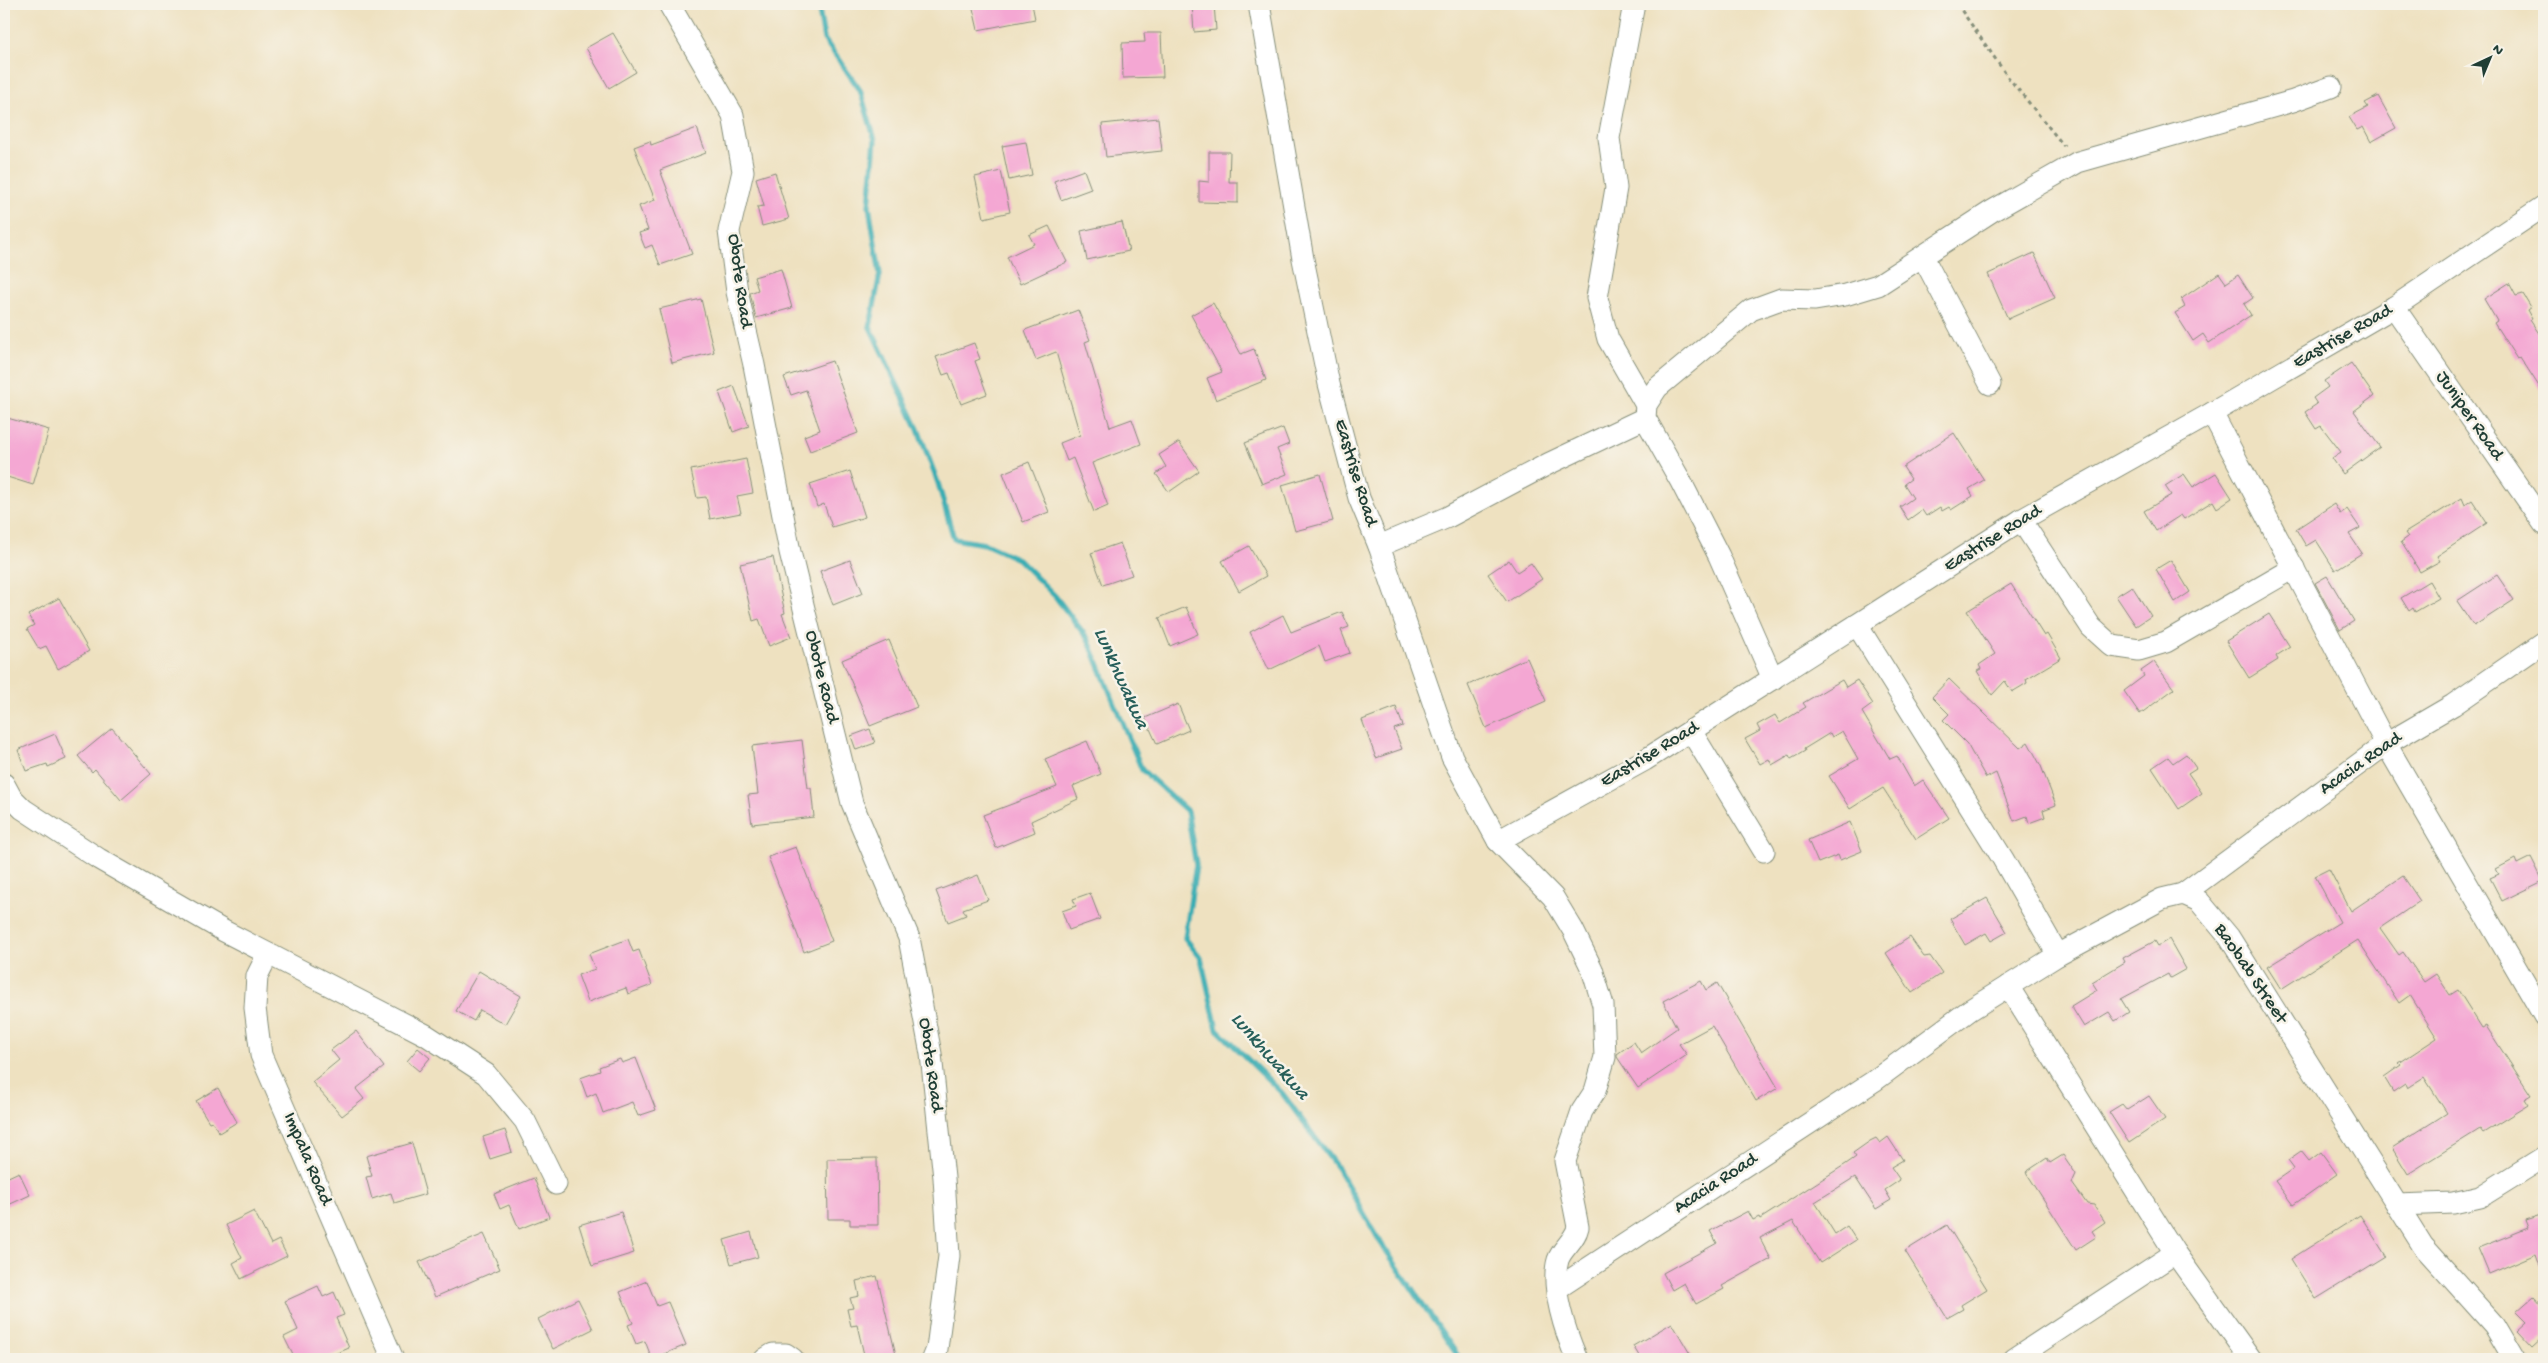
<svg xmlns="http://www.w3.org/2000/svg" width="2548" height="1363" font-family="'Gochi Hand',sans-serif">
<style>
.lines{fill:none;stroke-linecap:round;stroke-linejoin:round}
.stream{stroke:#3badb3;stroke-width:5.5}
.building{fill:#f4a7d3}
.minor-casing{stroke:#868f7a;stroke-width:23}
.path{stroke:#868f7a;stroke-width:3;stroke-dasharray:4 4;stroke-linecap:butt}
.minor{stroke:#fff;stroke-width:21}
.labels{text-anchor:middle;dominant-baseline:central;stroke-width:5;stroke-linejoin:round;paint-order:stroke}
.street-label{font-size:19px;fill:#1f3d34;stroke:#f7f3e8}
.water-label{font-size:20px;font-style:italic;fill:#275f5a;stroke:#f7f3e8}
</style>
<rect width="100%" height="100%" fill="#f7f3e8"/>
<filter id="ink" filterUnits="userSpaceOnUse"><feTurbulence type="fractalNoise" baseFrequency=".02" numOctaves="2"/><feDisplacementMap in="SourceGraphic" scale="10" xChannelSelector="R" yChannelSelector="G"/><feConvolveMatrix kernelMatrix="1 2 1 2 8 2 1 2 1" color-interpolation-filters="sRGB"/></filter>
<filter id="wash" filterUnits="userSpaceOnUse"><feTurbulence type="fractalNoise" baseFrequency=".0096" numOctaves="4" result="noise"/><feDisplacementMap in="SourceGraphic" scale="20" xChannelSelector="R" yChannelSelector="G"/><feGaussianBlur stdDeviation="1.12" result="paint"/><feColorMatrix in="noise" values="0 0 0 0 0 0 0 0 0 0 0 0 0 0 0 0 0 1.4 0 .05"/><feComposite in="paint" operator="in"/></filter>
<g filter="url(#wash)">
<rect width="100%" height="100%" fill="#eee1c0"/>
<g class="lines">
<polyline class="stream" points="818,4 824,39 860,90 875,140 869,206 880,274 870,327 918,429 938,483 954,539 985,544 1018,559 1055,596 1088,639 1142,770 1187,811 1196,865 1185,938 1201,958 1217,1029 1282,1093 1338,1169 1381,1243 1460,1359"/>
</g>
<g id="blocks">
<g class="building">
<polygon points="972,4 1032,4 1035,19 978,30"/>
<polygon points="1192,4 1214,4 1216,30 1194,32"/>
<polygon points="613,33 636,72 609,88 586,48"/>
<polygon points="1144,33 1161,33 1163,77 1123,78 1122,43 1145,42"/>
<polygon points="2378,96 2396,128 2371,142 2363,127 2357,130 2349,117 2368,107 2365,103"/>
<polygon points="1158,118 1162,151 1106,157 1102,124"/>
<polygon points="697,128 706,153 660,170 692,254 660,265 652,245 645,248 639,233 648,230 639,206 655,200 634,147 650,141 651,145"/>
<polygon points="1026,142 1032,175 1009,180 1002,146"/>
<polygon points="1209,152 1230,152 1229,182 1238,182 1238,203 1199,202 1199,181 1209,182"/>
<polygon points="1084,170 1091,189 1061,200 1054,181"/>
<polygon points="1001,171 1010,212 984,218 975,177"/>
<polygon points="775,172 789,219 762,226 757,207 764,206 756,178"/>
<polygon points="1122,222 1129,251 1087,260 1081,231"/>
<polygon points="1049,226 1067,262 1020,284 1007,257 1034,244 1029,235"/>
<polygon points="2034,253 2055,298 2008,319 1988,274"/>
<polygon points="781,269 792,308 756,318 750,293 758,290 754,277"/>
<polygon points="2219,273 2226,283 2238,275 2253,298 2244,304 2251,315 2209,343 2203,334 2193,341 2175,313 2185,307 2181,299"/>
<polygon points="2509,283 2516,296 2523,294 2531,307 2527,310 2532,319 2530,320 2544,341 2544,394 2520,357 2517,359 2494,323 2497,321 2484,299"/>
<polygon points="701,299 714,352 672,363 659,309"/>
<polygon points="1213,303 1241,354 1254,349 1266,380 1216,400 1207,378 1222,372 1191,315"/>
<polygon points="1078,310 1090,340 1085,342 1110,427 1132,419 1141,444 1092,463 1108,506 1094,512 1073,458 1067,461 1060,443 1080,435 1056,352 1036,360 1025,330"/>
<polygon points="974,343 980,359 975,361 987,394 961,404 949,373 943,375 936,357"/>
<polygon points="832,361 858,433 810,451 804,436 820,430 806,390 791,395 784,377"/>
<polygon points="2351,363 2374,396 2354,411 2380,447 2343,474 2332,458 2341,452 2321,426 2316,429 2305,412 2317,404 2313,398 2328,387 2324,381"/>
<polygon points="734,386 749,426 733,432 719,392"/>
<polygon points="4,417 49,430 33,485 4,476"/>
<polygon points="1283,428 1289,444 1277,449 1287,474 1262,484 1245,443"/>
<polygon points="1954,433 1984,480 1969,489 1973,496 1951,510 1949,507 1942,511 1940,507 1926,516 1922,510 1908,520 1900,507 1913,498 1904,484 1911,479 1903,467"/>
<polygon points="1179,442 1199,471 1169,492 1156,474 1166,467 1159,455"/>
<polygon points="746,459 753,493 737,496 741,513 710,519 706,497 697,498 691,470"/>
<polygon points="1029,462 1049,512 1023,522 1003,473"/>
<polygon points="850,471 865,517 832,527 824,504 817,507 810,484"/>
<polygon points="2216,473 2232,498 2217,508 2213,501 2184,519 2181,515 2156,531 2144,511 2171,495 2165,486 2184,474 2193,487"/>
<polygon points="1320,474 1333,521 1295,531 1282,485"/>
<polygon points="2462,498 2465,505 2472,500 2487,523 2437,556 2440,561 2420,572 2401,542 2408,537 2405,533"/>
<polygon points="2334,504 2340,514 2347,509 2360,528 2349,534 2362,553 2335,570 2316,540 2306,546 2296,529"/>
<polygon points="1120,543 1132,575 1103,585 1091,553"/>
<polygon points="1249,546 1266,576 1239,591 1222,561"/>
<polygon points="773,557 785,613 782,614 791,637 769,646 759,619 753,621 740,564"/>
<polygon points="850,560 863,593 833,605 820,571"/>
<polygon points="1509,560 1517,572 1531,563 1542,579 1507,602 1488,574"/>
<polygon points="2171,560 2190,592 2175,602 2156,569"/>
<polygon points="2497,575 2514,600 2474,626 2457,601"/>
<polygon points="2327,576 2354,621 2340,630 2315,583"/>
<polygon points="2429,581 2439,598 2415,612 2413,608 2409,611 2401,598"/>
<polygon points="2011,584 2044,636 2047,634 2061,658 2026,679 2027,683 2012,692 2005,681 1992,695 1977,671 1981,669 1979,665 1995,654 1967,611"/>
<polygon points="2132,586 2151,616 2136,626 2116,596"/>
<polygon points="59,598 89,651 58,669 46,646 39,649 27,629 34,625 28,615"/>
<polygon points="1186,607 1198,634 1170,646 1159,618"/>
<polygon points="1342,612 1349,627 1341,630 1350,653 1325,662 1319,646 1269,670 1250,632 1283,615 1291,632"/>
<polygon points="2269,614 2290,647 2276,656 2278,660 2249,678 2226,641"/>
<polygon points="889,640 917,707 870,726 842,660"/>
<polygon points="1527,658 1546,701 1486,728 1468,685"/>
<polygon points="2154,662 2174,689 2140,714 2124,691 2144,676 2141,671"/>
<polygon points="1949,679 2020,748 2028,742 2041,766 2056,805 2043,810 2045,817 2029,823 2027,816 2014,821 1996,773 1986,778 1967,744 1943,720 1949,714 1932,697"/>
<polygon points="1842,680 1846,687 1857,680 1873,704 1862,712 1890,759 1897,756 1914,786 1923,780 1949,818 1916,839 1883,788 1850,809 1829,776 1858,759 1842,731 1832,737 1830,733 1804,749 1805,751 1791,759 1789,755 1772,765 1769,759 1760,764 1745,739 1760,731 1757,725 1775,715 1780,723 1806,707 1803,703"/>
<polygon points="1178,704 1189,730 1157,744 1145,718"/>
<polygon points="1396,707 1403,726 1394,729 1402,749 1376,758 1362,720"/>
<polygon points="112,728 151,774 121,800 95,769 92,772 78,756"/>
<polygon points="870,729 875,743 856,750 851,736"/>
<polygon points="55,734 66,759 48,767 47,764 26,771 18,750"/>
<polygon points="802,740 808,788 811,788 814,817 752,824 748,795 758,794 752,746"/>
<polygon points="1087,741 1101,774 1073,786 1078,799 1031,821 1035,832 996,848 983,815 1057,787 1045,759"/>
<polygon points="2186,754 2196,768 2188,773 2202,793 2179,809 2152,768 2168,757 2173,763"/>
<polygon points="1850,822 1862,851 1840,860 1838,855 1818,863 1808,840"/>
<polygon points="796,847 832,941 804,952 768,857"/>
<polygon points="2531,857 2543,881 2502,901 2490,878 2499,874 2496,869 2515,859 2517,864"/>
<polygon points="2329,869 2351,911 2403,876 2420,901 2380,928 2399,955 2403,952 2424,982 2436,974 2450,995 2458,990 2482,1028 2486,1026 2531,1095 2524,1099 2528,1105 2483,1133 2480,1129 2408,1174 2392,1148 2447,1113 2424,1077 2407,1088 2405,1084 2393,1092 2384,1077 2401,1065 2399,1063 2437,1038 2410,995 2399,1003 2358,940 2281,989 2267,967 2340,922 2315,876"/>
<polygon points="978,875 988,900 963,909 966,915 948,922 936,891"/>
<polygon points="1090,893 1100,919 1069,930 1062,911 1076,906 1073,899"/>
<polygon points="1987,898 2007,932 1991,941 1986,933 1965,945 1950,919"/>
<polygon points="1910,937 1924,957 1930,956 1942,973 1912,993 1886,953"/>
<polygon points="628,939 633,952 639,950 652,985 628,994 626,988 588,1002 578,975 595,969 589,954"/>
<polygon points="2169,939 2186,969 2170,978 2168,974 2121,999 2129,1012 2115,1021 2109,1012 2084,1027 2071,1006 2097,990 2092,982 2125,962 2123,958 2155,941 2158,946"/>
<polygon points="479,971 521,996 505,1024 480,1010 474,1021 456,1011"/>
<polygon points="1701,981 1706,990 1717,983 1778,1088 1756,1101 1712,1026 1679,1044 1687,1055 1638,1088 1617,1057 1617,1054 1634,1042 1641,1053 1677,1028 1663,1001"/>
<polygon points="356,1031 384,1067 356,1089 364,1099 342,1116 312,1082 339,1060 331,1050"/>
<polygon points="418,1048 430,1058 419,1071 407,1061"/>
<polygon points="636,1058 656,1110 638,1116 632,1102 603,1113 596,1093 587,1097 580,1078 600,1071 599,1067 620,1059 622,1063"/>
<polygon points="218,1088 237,1122 219,1133 212,1121 209,1122 196,1101"/>
<polygon points="2149,1096 2165,1119 2129,1143 2109,1112 2122,1104 2127,1110"/>
<polygon points="505,1130 512,1152 490,1159 483,1137"/>
<polygon points="1888,1137 1903,1160 1891,1167 1900,1180 1885,1190 1891,1200 1876,1209 1855,1177 1815,1202 1835,1234 1847,1226 1856,1240 1820,1263 1793,1221 1760,1238 1771,1259 1722,1286 1724,1289 1696,1304 1684,1283 1672,1290 1663,1273 1717,1243 1710,1231 1748,1211 1753,1220 1759,1217 1760,1219 1846,1164 1856,1157 1853,1153 1870,1141 1876,1138 1880,1143"/>
<polygon points="412,1143 426,1194 394,1203 391,1193 372,1199 366,1177 372,1176 366,1156"/>
<polygon points="2301,1151 2309,1161 2321,1152 2337,1174 2293,1205 2275,1181 2294,1168 2288,1160"/>
<polygon points="2063,1155 2076,1174 2072,1183 2087,1204 2094,1205 2105,1222 2092,1231 2096,1237 2076,1250 2026,1172 2047,1158 2050,1163"/>
<polygon points="877,1158 878,1225 850,1225 850,1219 828,1219 827,1159"/>
<polygon points="19,1172 30,1195 4,1207 4,1179"/>
<polygon points="534,1178 549,1217 519,1229 509,1205 500,1209 494,1194"/>
<polygon points="254,1211 271,1244 279,1240 287,1256 241,1279 233,1263 242,1258 226,1225"/>
<polygon points="621,1212 634,1253 592,1266 579,1225"/>
<polygon points="2544,1214 2544,1268 2541,1268 2536,1254 2489,1274 2478,1248 2528,1228 2525,1220"/>
<polygon points="2360,1215 2386,1256 2316,1299 2291,1259"/>
<polygon points="1947,1225 1987,1289 1961,1305 1963,1309 1947,1318 1905,1251"/>
<polygon points="751,1232 758,1257 731,1264 724,1240"/>
<polygon points="484,1234 500,1269 435,1297 419,1262"/>
<polygon points="877,1276 897,1359 865,1359 857,1325 851,1326 847,1309 853,1308 850,1298 859,1296 856,1281"/>
<polygon points="647,1281 657,1306 668,1302 686,1345 652,1359 645,1341 636,1344 628,1325 633,1323 620,1292"/>
<polygon points="318,1286 323,1297 334,1292 344,1315 336,1318 349,1348 323,1359 295,1359 284,1337 298,1330 285,1301"/>
<polygon points="2534,1296 2544,1307 2544,1337 2532,1348 2516,1331 2526,1322 2516,1312"/>
<polygon points="578,1299 593,1329 553,1349 538,1319"/>
<polygon points="1672,1323 1693,1359 1666,1359 1662,1353 1652,1359 1641,1359 1633,1346"/>
</g>
</g>
</g>
<g filter="url(#ink)">
<use href="#blocks" fill-opacity="0" stroke="#868f7a" stroke-width="1"/>
<g class="lines">
<g class="minor-casing">
<g id="minor">
<polyline points="669,4 733,115 743,171 729,231 737,292 754,365 790,552 852,803 909,938 931,1054 944,1178 949,1256 937,1349 933,1359"/>
<path d="M1259 4 1303 259 1329 384 1359 498 1379 546 1452 757 1498 841 1553 897 1573 930 1592 969 1603 1005 1605 1057 1595 1091 1582 1111 1565 1161 1578 1227C1575 1241 1562 1248 1558 1260 1550 1287 1566 1334 1577 1359"/>
<polyline points="1634,4 1609,138 1616,188 1597,298 1608,339 1646,405"/>
<polyline points="1923,257 1990,384"/>
<polyline points="2394,307 2544,524"/>
<polyline points="2212,413 2386,744 2544,1016"/>
<polyline points="2021,520 2091,627 2112,646 2139,650 2166,642 2294,568"/>
<polyline points="1379,546 1448,517 1548,464 1645,418"/>
<polyline points="1857,625 2003,859 2058,955"/>
<polyline points="1773,679 1719,556 1680,480 1645,418 1646,405 1657,388 1751,310 1781,299 1815,300 1845,295 1878,285 1992,211 2078,162 2293,101 2331,87"/>
<polyline points="1691,731 1764,851"/>
<polyline points="4,784 11,797 23,809 99,859 224,931 426,1035 486,1074 525,1121 556,1184"/>
<polyline points="1498,841 1645,760 2021,520 2212,413 2394,307 2544,206"/>
<polyline points="2183,894 2386,744 2453,705 2544,642"/>
<polyline points="268,954 257,976 255,1008 261,1055 393,1359"/>
<polyline points="2008,986 2175,1253 2014,1359"/>
<polyline points="2397,1205 2453,1203 2480,1197 2544,1157"/>
<polyline points="2175,1253 2251,1359"/>
<polyline points="1558,1288 1874,1081 1970,1010 2058,955 2162,899 2183,894 2199,901 2229,937 2423,1246 2494,1325 2514,1359"/>
<polyline points="765,1359 773,1354 786,1354 793,1359"/>
</g>
</g>
<polyline class="path" points="1957,4 2008,77 2064,146"/>
<use href="#minor" class="minor"/>
</g>
</g>
<g class="labels">
<g class="street-label">
<text transform="translate(739 281) rotate(82)">Obote Road</text>
<text transform="translate(2343 337) rotate(-30)">Eastrise Road</text>
<text transform="translate(2469 416) rotate(55)">Juniper Road</text>
<text transform="translate(1355 473) rotate(73)">Eastrise Road</text>
<text transform="translate(1993 539) rotate(-32)">Eastrise Road</text>
<text transform="translate(821 677) rotate(76)">Obote Road</text>
<text transform="translate(1650 755) rotate(-31)">Eastrise Road</text>
<text transform="translate(2361 764) rotate(-35)">Acacia Road</text>
<text transform="translate(2250 974) rotate(56)">Baobab Street</text>
<text transform="translate(930 1065) rotate(82)">Obote Road</text>
<text transform="translate(307 1159) rotate(67)">Impala Road</text>
<text transform="translate(1716 1184) rotate(-33)">Acacia Road</text>
</g>
<g class="water-label">
<text transform="translate(1120 679) rotate(66)">Lunkhwakwa</text>
<text transform="translate(1269 1057) rotate(49)">Lunkhwakwa</text>
</g>
</g>
<rect width="2548" height="1363" fill="none" stroke="#f7f3e8" stroke-width="20"/>
<g transform="translate(2490 58) rotate(44)" stroke="#f7f3e8" stroke-width="4" paint-order="stroke">
<path d="M0-4L9 19L0 12L-9 19Z" fill="#1f3d34"/>
<text y="-8" font-size="14" font-weight="bold" text-anchor="middle" fill="#1f3d34">N</text>
</g>
</svg>
